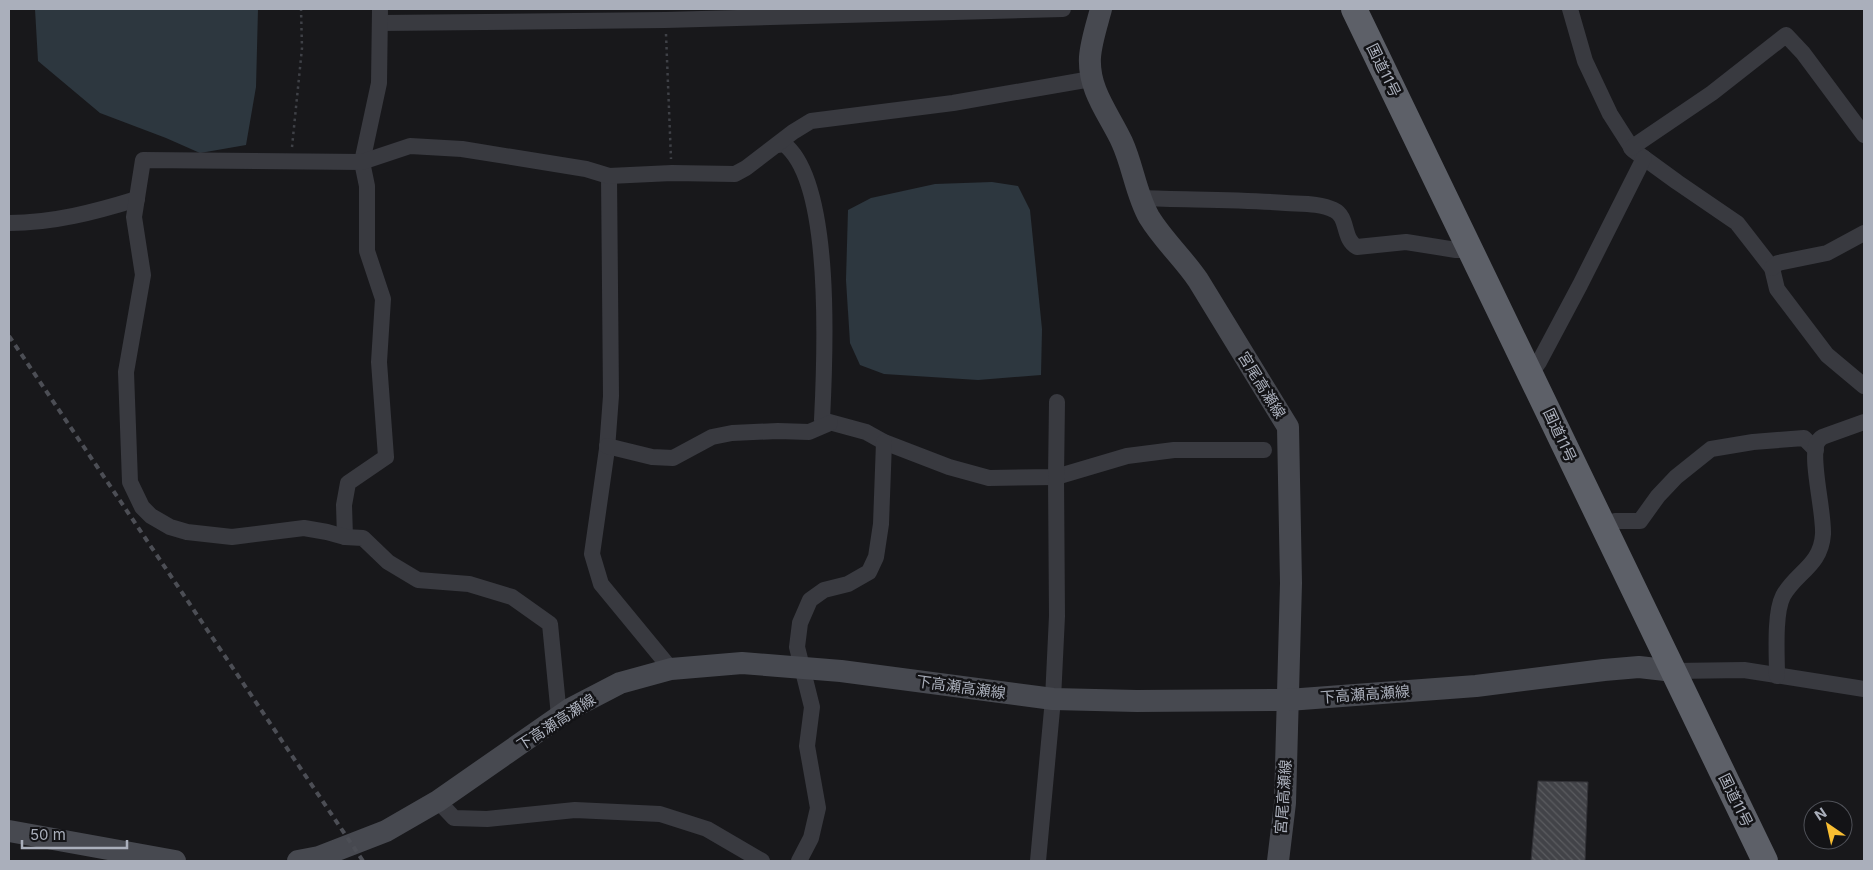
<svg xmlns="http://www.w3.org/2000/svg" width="1873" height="870" font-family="Inter,'Noto Sans JP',sans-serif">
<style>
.water{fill:#2d373f}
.building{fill:url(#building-back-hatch);stroke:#323237}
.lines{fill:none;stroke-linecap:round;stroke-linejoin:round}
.path{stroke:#3f4147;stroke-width:2.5;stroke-dasharray:2.5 4;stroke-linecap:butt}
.minor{stroke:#393a40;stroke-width:16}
.secondary{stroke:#474950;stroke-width:22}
.trunk{stroke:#5d6068;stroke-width:26}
.rail{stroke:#4c4e55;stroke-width:4;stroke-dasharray:6 5;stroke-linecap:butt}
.labels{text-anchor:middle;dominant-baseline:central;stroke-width:5;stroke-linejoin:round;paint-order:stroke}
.street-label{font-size:15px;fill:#aaafbb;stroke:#131316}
</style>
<defs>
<pattern id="building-back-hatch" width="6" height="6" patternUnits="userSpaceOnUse" patternTransform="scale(1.25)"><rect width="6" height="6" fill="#424348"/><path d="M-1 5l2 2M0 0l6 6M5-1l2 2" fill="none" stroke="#5b5c60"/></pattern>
</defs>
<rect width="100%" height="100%" fill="#18181b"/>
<g class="water">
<polygon points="35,9 258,9 256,87 246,145 200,153 166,138 100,113 38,61"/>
<polygon points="992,182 1018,186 1030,210 1042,329 1041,375 978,380 884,374 860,365 850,343 846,280 848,210 871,198 935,184"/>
</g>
<polygon class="building" points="1538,781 1588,782 1585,861 1531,861"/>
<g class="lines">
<g class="path">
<polyline points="666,34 671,159"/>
<polyline points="292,147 302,48 301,9"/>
</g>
<g class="minor">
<polyline points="1570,9 1585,61 1610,114 1633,150 1677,182 1737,223 1772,268 1777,289 1827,355 1864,386"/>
<polyline points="380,23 665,20 1063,9"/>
<path d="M777 145 784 144C834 183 825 360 822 420L866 432 884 442 949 467 989 478 1056 477 1127 456 1174 450H1264"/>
<polyline points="1631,148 1712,93 1786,35 1803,53 1864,135"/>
<polyline points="609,176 611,396 607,449 592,554 601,584 671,669"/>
<path d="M1141 198C1189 200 1237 199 1286 203 1302 204 1320 203 1334 210 1349 217 1342 239 1357 247L1406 242 1456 250H1470"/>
<path d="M9 223C53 223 95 212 137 199"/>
<polyline points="1772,268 1778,263 1827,253 1864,233"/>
<polyline points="1531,373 1539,362 1580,285 1644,158"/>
<polyline points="607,446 652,457 673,458 712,437 732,433 778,431 809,432 830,423"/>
<polyline points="1604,526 1615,521 1640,521 1658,496 1676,477 1711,449 1753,442 1804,438 1816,450"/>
<polyline points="345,537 344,505 348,483 386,457 379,362 383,299 367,251 367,186 362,162 379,83 380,9"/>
<polyline points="1674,671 1744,670 1864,689"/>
<path d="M1777 676C1777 655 1774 614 1783 596 1796 572 1821 566 1823 534 1824 511 1810 459 1817 443 1819 439 1821 437 1825 436L1864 422"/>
<polyline points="559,716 550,624 512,597 469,584 418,580 388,562 363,538 345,537 327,532 304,528 232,537 187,532 170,527 151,516 142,507 130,482 126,372 143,275 134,217 143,160 362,162 410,146 462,149 586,169 609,176 672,173 735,174 746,168 793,132 811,121 953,103 1091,79"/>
<polyline points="438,801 454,818 487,819 575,810 660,814 707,829 762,861"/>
<polyline points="799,861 811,838 818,808 807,746 812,707 797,647 800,623 810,600 824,590 848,584 869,572 876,557 881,524 884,442"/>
<polyline points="1038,861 1053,699 1057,616 1056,477 1057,402"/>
</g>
<g class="secondary">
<path d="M1101 9C1097 24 1091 42 1090 57 1088 90 1109 114 1122 142 1133 166 1136 194 1149 217 1163 240 1183 258 1198 280L1288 427 1291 583 1285 803 1278 861"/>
<polyline points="9,831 175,861"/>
<polyline points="298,861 319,857 386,831 438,801 570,709 620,683 671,669 742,663 841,671 1053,699 1137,701 1288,700 1476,686 1604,670 1639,667 1674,671"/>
</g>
<polyline class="trunk" points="1354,9 1765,861"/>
<polyline class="rail" points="9,336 363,861"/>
</g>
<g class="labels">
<g class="street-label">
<text transform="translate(1384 70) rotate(64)">国道11号</text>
<text transform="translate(1262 385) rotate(58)">宮尾高瀬線</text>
<text transform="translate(1560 435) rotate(65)">国道11号</text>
<text transform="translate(961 687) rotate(8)">下高瀬高瀬線</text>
<text transform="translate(1365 694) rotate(-4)">下高瀬高瀬線</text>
<text transform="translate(556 722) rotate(-33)">下高瀬高瀬線</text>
<text transform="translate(1283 797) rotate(-86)">宮尾高瀬線</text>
<text transform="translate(1736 800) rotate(64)">国道11号</text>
</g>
</g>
<rect width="1873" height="870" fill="none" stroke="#aaafbb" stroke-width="20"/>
<g transform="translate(1828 825) rotate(326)"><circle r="24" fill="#131316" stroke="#4f5158"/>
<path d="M0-4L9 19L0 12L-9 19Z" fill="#f9be32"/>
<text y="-8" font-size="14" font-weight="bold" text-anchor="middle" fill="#aaafbb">N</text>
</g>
<path d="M22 840v8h105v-8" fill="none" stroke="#aaafbb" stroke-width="2.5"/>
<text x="30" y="840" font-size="15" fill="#aaafbb" stroke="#131316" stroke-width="4" paint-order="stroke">50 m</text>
</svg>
